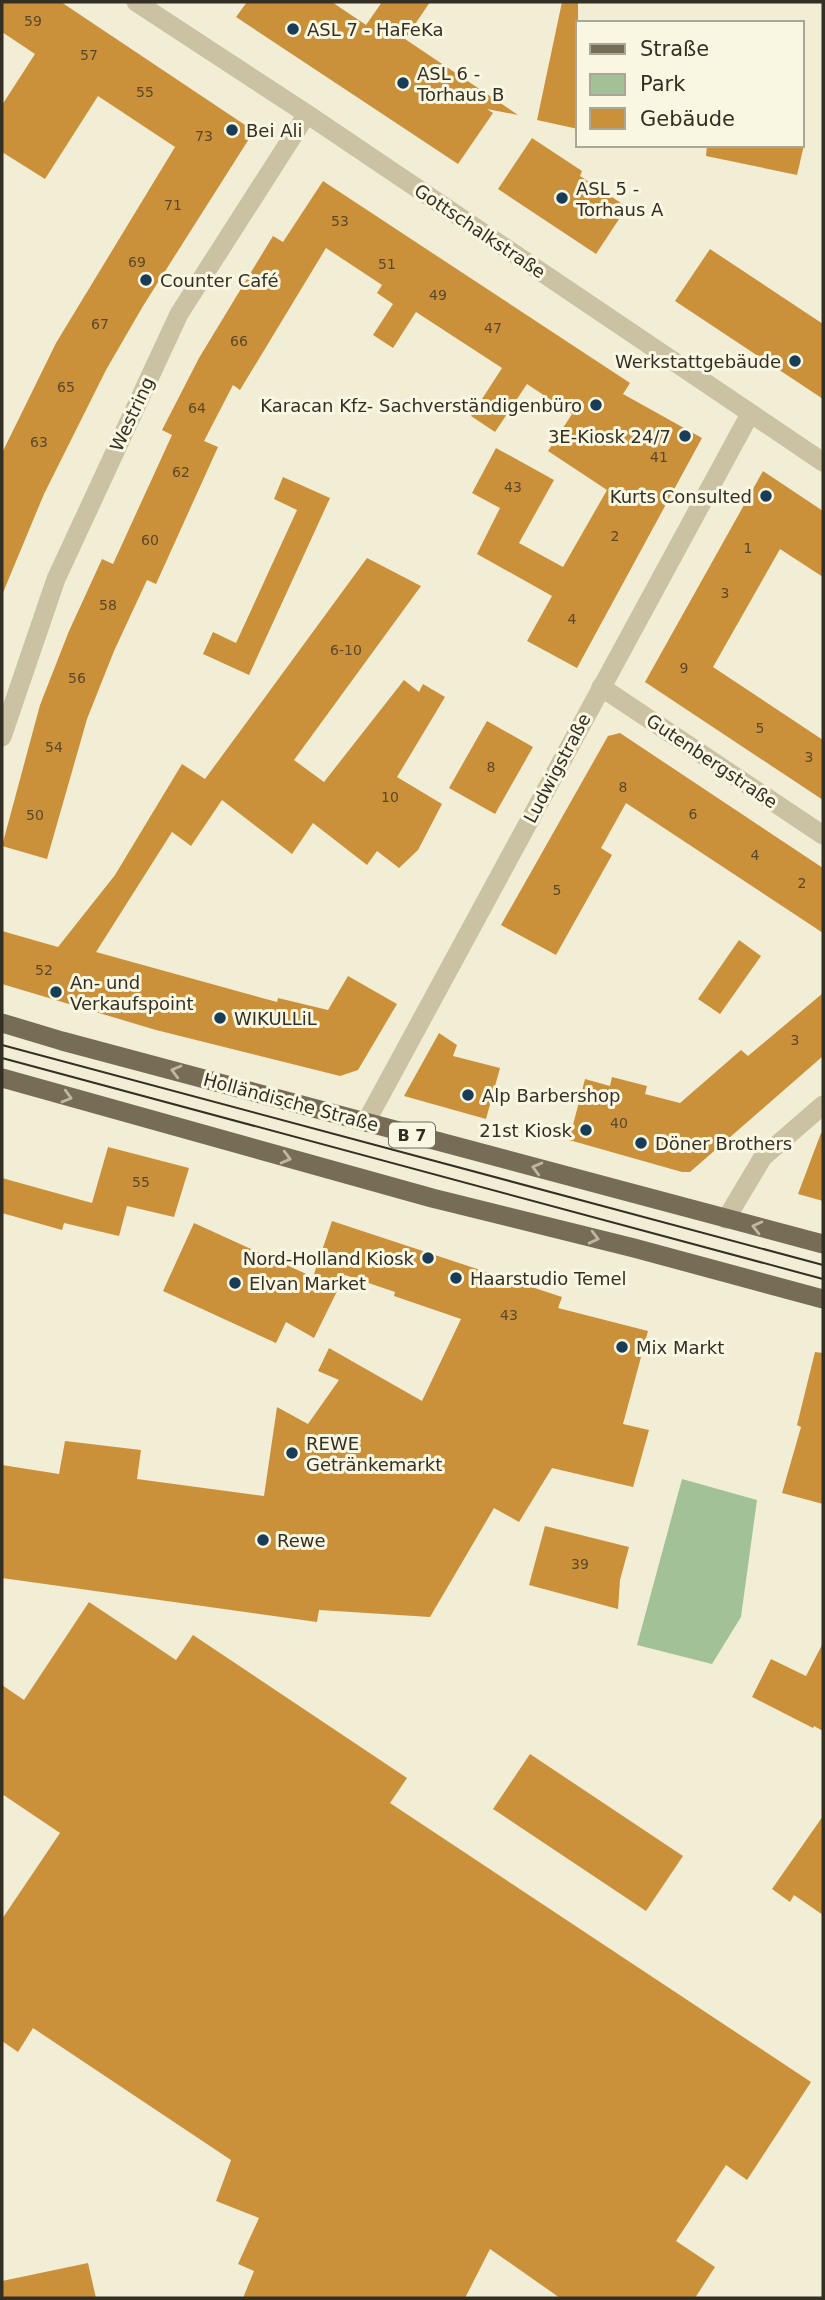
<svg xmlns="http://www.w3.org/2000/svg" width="825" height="2300" font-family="'DejaVu Sans',sans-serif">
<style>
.green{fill:#a3c196}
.building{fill:#cb913a}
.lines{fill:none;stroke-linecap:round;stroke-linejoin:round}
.minor{stroke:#cac2a2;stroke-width:19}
.primary{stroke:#776c55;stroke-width:19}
.tram{stroke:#342f25;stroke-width:2}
.oneway{stroke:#beb8a3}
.poi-dot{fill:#193d56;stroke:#f9f7e2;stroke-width:2.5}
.labels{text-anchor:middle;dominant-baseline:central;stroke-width:6;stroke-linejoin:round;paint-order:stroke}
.number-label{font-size:14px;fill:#5a482a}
.shield{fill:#f9f7e2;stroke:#6f6b5e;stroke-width:2}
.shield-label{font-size:16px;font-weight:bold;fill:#342f25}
.poi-label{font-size:18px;fill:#342f25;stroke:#f9f7e2;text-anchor:start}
.street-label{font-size:18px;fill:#342f25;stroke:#f9f7e2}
</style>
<rect width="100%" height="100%" fill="#f2eed6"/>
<polygon class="green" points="682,1479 757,1500 741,1617 712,1664 637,1645"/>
<g class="building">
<polygon points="2,2 61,2 254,131 143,306 106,370 44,494 2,595 2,453 56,343 175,147 98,96 45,179 2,152 2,105 35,54 2,32"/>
<polygon points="247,2 332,2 366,25 382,2 430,2 405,39 518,115 487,109 493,113 458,164 236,17"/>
<polygon points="562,2 578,2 578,129 537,120"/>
<polygon points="532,138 582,171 580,176 627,207 596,254 498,189"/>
<polygon points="707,145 804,145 797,175 706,156"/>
<polygon points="323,181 630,383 623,394 702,438 577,668 527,641 552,596 477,554 500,508 472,493 496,448 554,480 519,543 563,567 607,490 548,451 572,414 527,384 495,432 471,416 502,368 416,312 393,348 373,335 393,304 377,293 382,285 326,248 240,390 233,385 204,441 218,447 156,584 147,580 114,651 87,719 47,859 2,846 40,705 69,631 102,559 113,564 172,435 162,430 199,358 273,236 283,242"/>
<polygon points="710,249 823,324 823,399 675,301"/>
<polygon points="763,471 823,511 823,577 780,549 713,667 823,740 823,800 645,682"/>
<polygon points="283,477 330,498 249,675 203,654 213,632 236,643 297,510 274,499"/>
<polygon points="367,558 421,586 294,760 324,782 404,680 419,692 423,684 445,697 397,777 442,804 418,850 399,868 377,851 367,865 313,823 292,854 222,800 191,846 172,832 96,952 277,1002 278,998 328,1010 348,976 397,1004 358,1070 340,1076 156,1030 2,984 2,931 58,947 115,875 182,764 205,779"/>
<polygon points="487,721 533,747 495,814 449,788"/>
<polygon points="620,733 823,868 823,933 626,803 601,848 612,855 556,955 501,925 608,736"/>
<polygon points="739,940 761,956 720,1014 698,999"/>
<polygon points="823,993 823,1056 690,1172 682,1172 569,1140 585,1079 610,1086 612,1077 647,1086 645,1094 680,1103 741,1050 748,1056"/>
<polygon points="439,1033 457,1045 453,1056 500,1068 486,1119 404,1096"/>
<polygon points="821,1133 823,1133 823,1201 798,1194"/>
<polygon points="108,1147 189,1168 174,1217 127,1206 119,1236 64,1223 62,1230 2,1213 2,1178 92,1203"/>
<polygon points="332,1221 562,1297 558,1308 648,1331 623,1424 649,1430 633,1487 552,1468 519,1522 494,1508 430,1617 319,1610 317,1622 2,1578 2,1465 59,1474 65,1441 141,1450 137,1479 264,1496 277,1407 308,1424 339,1380 318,1371 329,1348 422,1401 461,1319 394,1296 395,1292 345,1275 314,1338 286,1322 276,1343 163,1291 194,1223 313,1277"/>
<polygon points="815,1352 823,1353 823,1504 782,1493 801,1427 797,1425"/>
<polygon points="545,1526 629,1547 620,1580 618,1609 529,1585"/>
<polygon points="89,1602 176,1660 193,1635 407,1778 390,1803 811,2082 747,2180 726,2165 676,2241 715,2267 695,2298 560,2298 490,2249 465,2298 243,2298 254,2271 238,2264 259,2218 216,2201 231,2160 33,2028 18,2052 2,2041 2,1919 60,1833 2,1794 2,1685 24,1700"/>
<polygon points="823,1643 823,1731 814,1726 813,1728 752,1697 771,1659 806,1676"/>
<polygon points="530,1754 683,1856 646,1911 493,1809"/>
<polygon points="823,1816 823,1915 794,1895 790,1902 772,1889"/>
<polygon points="88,2263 96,2298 2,2298 2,2281"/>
</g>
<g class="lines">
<g class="minor">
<polyline points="136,2 307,114 823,462"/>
<polyline points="601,687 823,835"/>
<polyline points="2,737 56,579 179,314 307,114"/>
<polyline points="366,1122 750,414"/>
<polyline points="726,1219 763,1157 823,1105"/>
</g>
<g class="primary">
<polyline points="2,1023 62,1041 823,1244"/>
<polyline points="2,1078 432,1198 634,1248 823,1299"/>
</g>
<g class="tram">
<polyline points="2,1045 823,1265"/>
<polyline points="2,1058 823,1279"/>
</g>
</g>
<defs><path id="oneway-chevron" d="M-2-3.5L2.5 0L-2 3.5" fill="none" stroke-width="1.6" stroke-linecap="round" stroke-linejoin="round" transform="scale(1.75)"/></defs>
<g class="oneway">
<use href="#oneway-chevron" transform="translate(176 1071) rotate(-165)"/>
<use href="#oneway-chevron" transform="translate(67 1097) rotate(16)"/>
<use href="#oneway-chevron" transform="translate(286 1158) rotate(15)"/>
<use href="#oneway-chevron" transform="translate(537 1168) rotate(-165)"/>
<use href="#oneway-chevron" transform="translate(757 1227) rotate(-166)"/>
<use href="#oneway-chevron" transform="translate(594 1238) rotate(14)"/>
</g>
<g class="poi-dot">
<circle cx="293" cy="29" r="7"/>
<circle cx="403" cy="83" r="7"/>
<circle cx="232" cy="130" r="7"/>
<circle cx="562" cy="198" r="7"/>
<circle cx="146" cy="280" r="7"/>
<circle cx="795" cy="361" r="7"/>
<circle cx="596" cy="405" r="7"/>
<circle cx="685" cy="436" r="7"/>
<circle cx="766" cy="496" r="7"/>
<circle cx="56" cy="992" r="7"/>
<circle cx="220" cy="1018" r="7"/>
<circle cx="468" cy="1095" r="7"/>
<circle cx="586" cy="1130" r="7"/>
<circle cx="641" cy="1143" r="7"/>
<circle cx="428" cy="1258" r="7"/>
<circle cx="456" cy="1278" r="7"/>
<circle cx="235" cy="1283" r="7"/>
<circle cx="622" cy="1347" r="7"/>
<circle cx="292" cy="1453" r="7"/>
<circle cx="263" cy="1540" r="7"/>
</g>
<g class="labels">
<g class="number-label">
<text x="33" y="21">59</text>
<text x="89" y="55">57</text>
<text x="145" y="92">55</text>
<text x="204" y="136">73</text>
<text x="173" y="205">71</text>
<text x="340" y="221">53</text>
<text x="137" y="262">69</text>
<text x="387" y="264">51</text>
<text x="438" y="295">49</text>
<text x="100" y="324">67</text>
<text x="493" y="328">47</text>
<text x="239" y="341">66</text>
<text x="66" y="387">65</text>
<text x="197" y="408">64</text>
<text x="39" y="442">63</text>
<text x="659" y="457">41</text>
<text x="181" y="472">62</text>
<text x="513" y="487">43</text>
<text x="615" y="536">2</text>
<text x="150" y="540">60</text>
<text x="748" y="548">1</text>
<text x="725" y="593">3</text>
<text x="108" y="605">58</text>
<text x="572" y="619">4</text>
<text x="346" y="650">6-10</text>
<text x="684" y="668">9</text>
<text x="77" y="678">56</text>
<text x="760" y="728">5</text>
<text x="54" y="747">54</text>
<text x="809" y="757">3</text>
<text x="491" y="767">8</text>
<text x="623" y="787">8</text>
<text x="390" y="797">10</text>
<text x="693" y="814">6</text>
<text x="35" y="815">50</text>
<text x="755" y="855">4</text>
<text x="802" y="883">2</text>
<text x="557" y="890">5</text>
<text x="44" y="970">52</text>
<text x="795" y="1040">3</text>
<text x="619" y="1123">40</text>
<text x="141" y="1182">55</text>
<text x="509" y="1315">43</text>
<text x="580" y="1564">39</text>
</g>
<rect class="shield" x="389" y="1122.5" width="46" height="25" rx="5"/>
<g class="shield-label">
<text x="412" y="1135">B 7</text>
</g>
<g class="poi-label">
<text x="307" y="29">ASL 7 - HaFeKa</text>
<text x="417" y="73">ASL 6 -<tspan x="417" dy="21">Torhaus B</tspan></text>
<text x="246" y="130">Bei Ali</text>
<text x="576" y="188">ASL 5 -<tspan x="576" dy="21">Torhaus A</tspan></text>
<text x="160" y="280">Counter Café</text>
<text x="781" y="361" text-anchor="end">Werkstattgebäude</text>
<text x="582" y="405" text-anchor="end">Karacan Kfz- Sachverständigenbüro</text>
<text x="671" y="436" text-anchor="end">3E-Kiosk 24/7</text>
<text x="752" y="496" text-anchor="end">Kurts Consulted</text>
<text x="70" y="982">An- und<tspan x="70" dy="21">Verkaufspoint</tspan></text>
<text x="234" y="1018">WIKULLiL</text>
<text x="482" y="1095">Alp Barbershop</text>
<text x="572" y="1130" text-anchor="end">21st Kiosk</text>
<text x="655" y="1143">Döner Brothers</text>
<text x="414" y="1258" text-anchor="end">Nord-Holland Kiosk</text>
<text x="470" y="1278">Haarstudio Temel</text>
<text x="249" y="1283">Elvan Market</text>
<text x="636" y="1347">Mix Markt</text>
<text x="306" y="1443">REWE<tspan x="306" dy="21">Getränkemarkt</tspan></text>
<text x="277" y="1540">Rewe</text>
</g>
<g class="street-label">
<text transform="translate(480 231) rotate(34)">Gottschalkstraße</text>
<text transform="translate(132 414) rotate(-65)">Westring</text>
<text transform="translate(712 761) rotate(34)">Gutenbergstraße</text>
<text transform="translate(557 768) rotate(-62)">Ludwigstraße</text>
<text transform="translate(291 1102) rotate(15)">Holländische Straße</text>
</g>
</g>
<rect width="825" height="2300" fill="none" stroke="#342f25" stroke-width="7"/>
<rect x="576" y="21" width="228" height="126" fill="#f9f7e2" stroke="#aaa796" stroke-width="2"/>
<rect x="590" y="44" width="35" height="10" fill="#776c55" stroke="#aaa796" stroke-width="2"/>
<text x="640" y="56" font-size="21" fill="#342f25">Straße</text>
<rect x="590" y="74" width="35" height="21" fill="#a3c196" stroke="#aaa796" stroke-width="2"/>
<text x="640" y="91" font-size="21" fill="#342f25">Park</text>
<rect x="590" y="108" width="35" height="21" fill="#cb913a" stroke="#aaa796" stroke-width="2"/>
<text x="640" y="126" font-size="21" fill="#342f25">Gebäude</text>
</svg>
